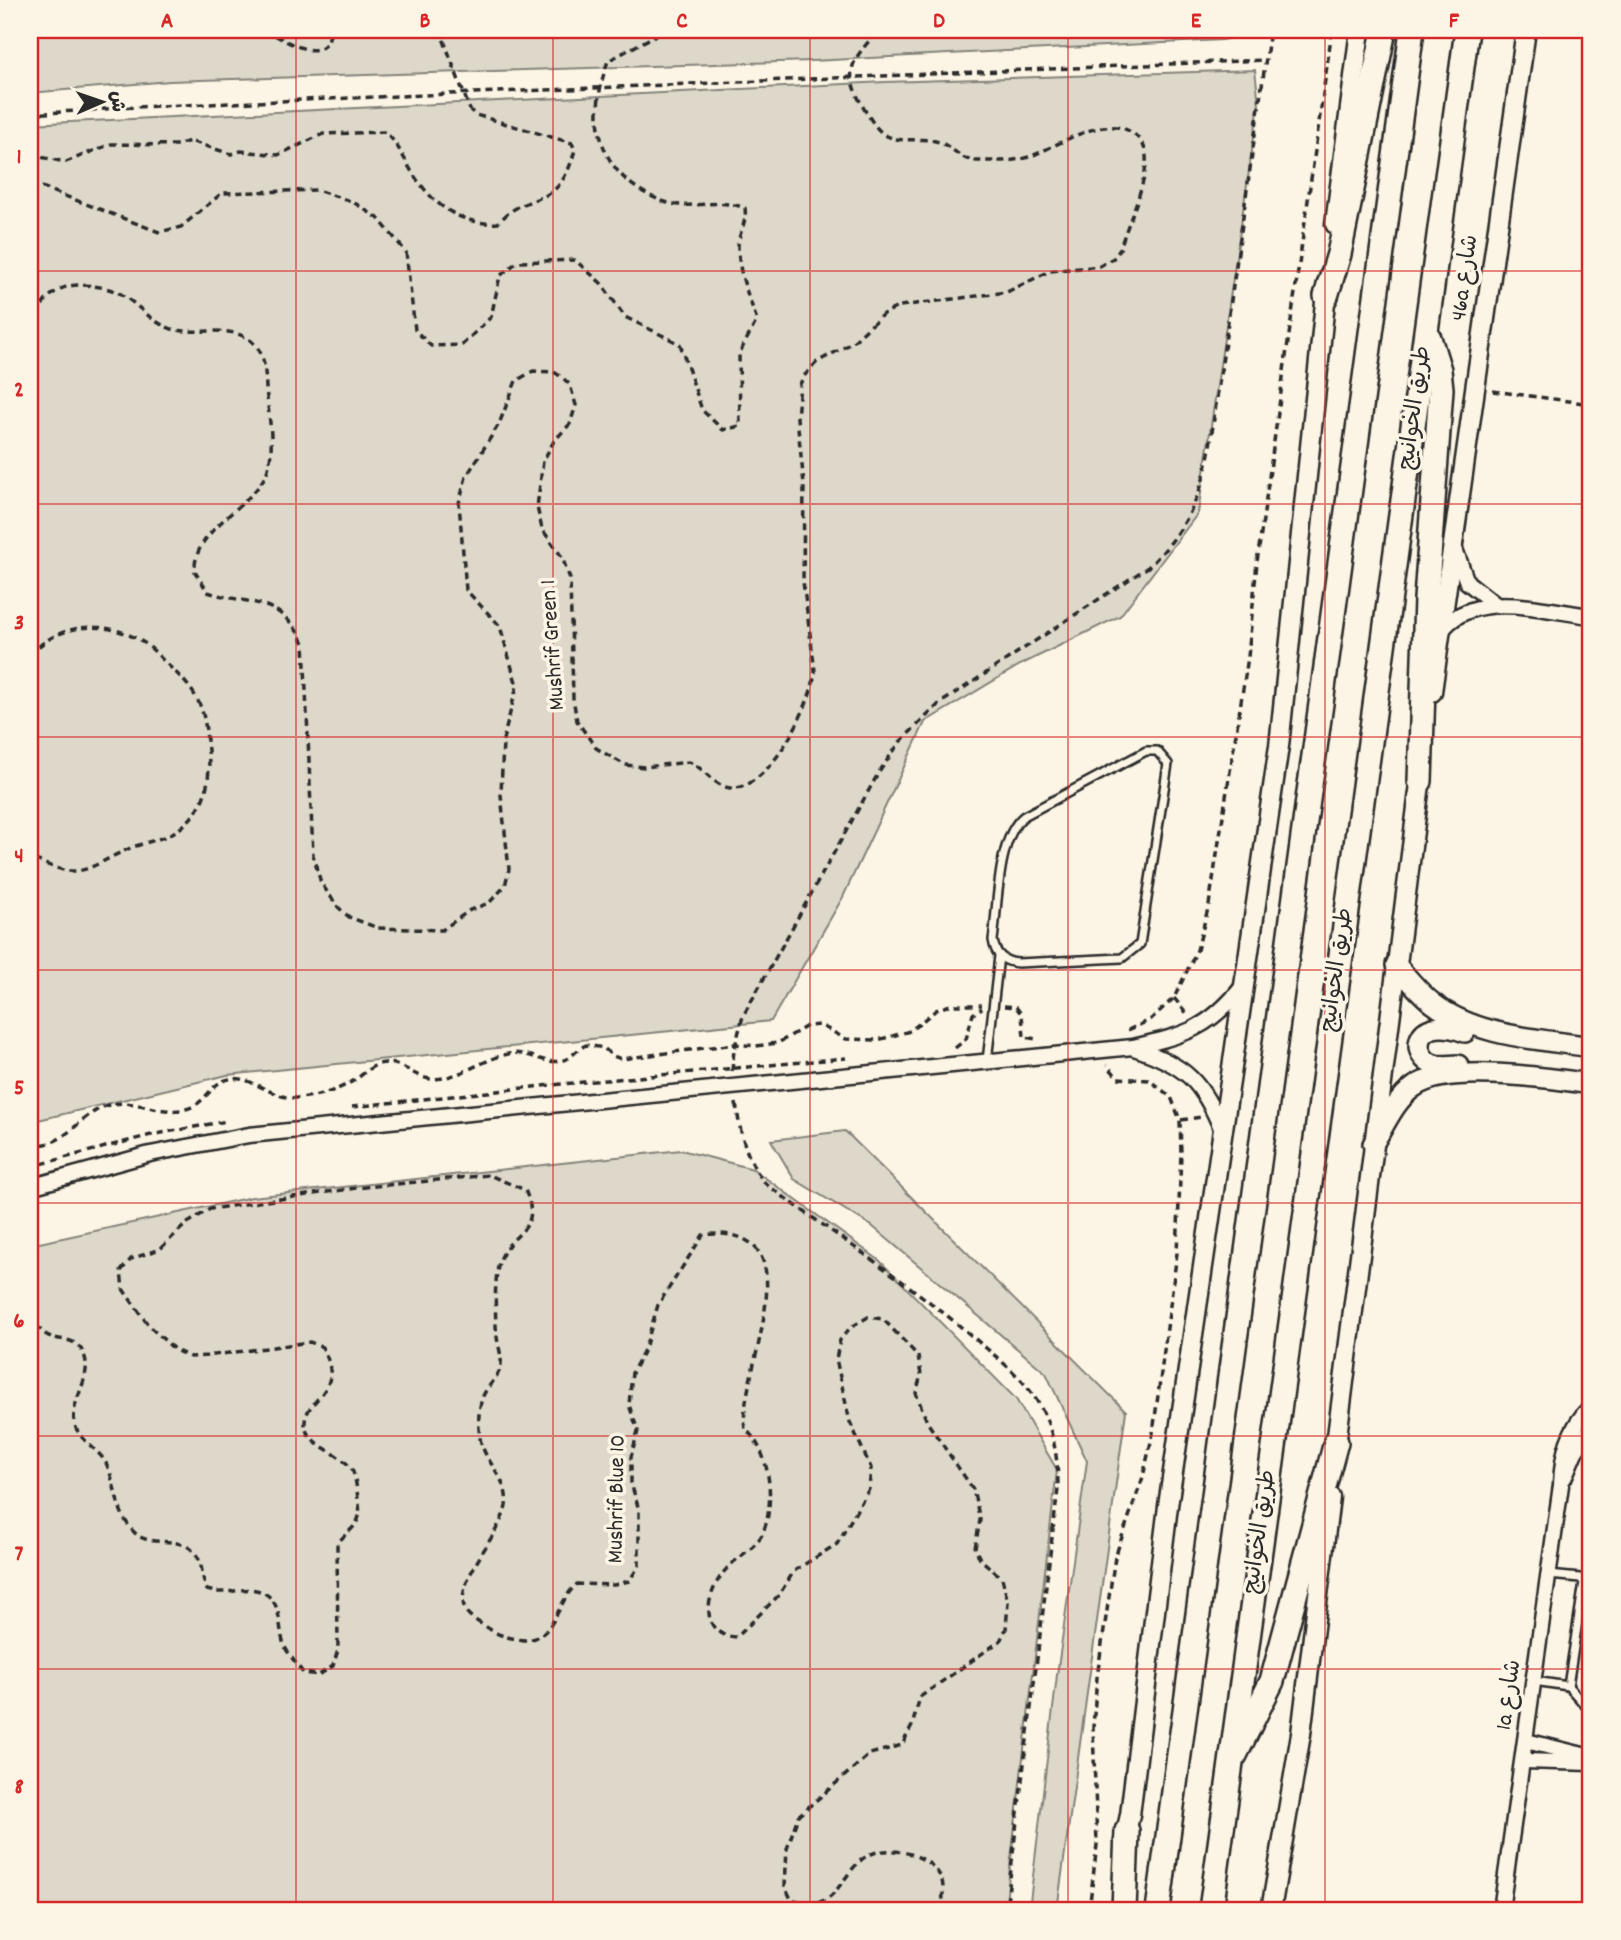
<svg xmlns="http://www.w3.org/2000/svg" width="1621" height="1940" font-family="Dekko,'Playpen Sans Arabic',sans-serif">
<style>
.green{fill:#ded8ca;stroke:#84827a;stroke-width:2}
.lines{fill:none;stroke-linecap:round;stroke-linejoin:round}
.service-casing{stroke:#2b2b2b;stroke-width:12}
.minor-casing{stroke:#2b2b2b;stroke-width:19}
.tertiary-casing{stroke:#2b2b2b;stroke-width:23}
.secondary-casing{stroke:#2b2b2b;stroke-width:24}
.trunk-casing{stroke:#2b2b2b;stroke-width:28}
.path{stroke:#2b2b2b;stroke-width:3.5;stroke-dasharray:7 5;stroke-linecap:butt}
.service{stroke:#fcf5e5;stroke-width:7}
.minor{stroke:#fcf5e5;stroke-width:14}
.tertiary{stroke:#fcf5e5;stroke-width:18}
.secondary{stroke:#fcf5e5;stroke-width:19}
.trunk{stroke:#fcf5e5;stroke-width:23}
.grid{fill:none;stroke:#d62828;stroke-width:2;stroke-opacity:0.55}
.labels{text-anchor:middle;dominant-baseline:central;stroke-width:7;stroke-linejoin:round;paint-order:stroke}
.street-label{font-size:23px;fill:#2b2b2b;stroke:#fcf5e5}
.neatline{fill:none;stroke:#d62828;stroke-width:2.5}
.grid-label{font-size:23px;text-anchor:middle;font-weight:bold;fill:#d62828}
</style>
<rect width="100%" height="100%" fill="#fcf5e5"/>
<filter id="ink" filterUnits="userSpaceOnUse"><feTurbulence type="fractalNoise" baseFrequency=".0143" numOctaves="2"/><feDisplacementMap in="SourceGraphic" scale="14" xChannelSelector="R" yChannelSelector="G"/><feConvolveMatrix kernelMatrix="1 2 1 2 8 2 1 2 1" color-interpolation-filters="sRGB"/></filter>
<g filter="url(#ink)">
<g class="green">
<polygon points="30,30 1262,30 1222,40 812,61 170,81 30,93"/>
<polygon points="1255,70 1259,104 1198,513 1120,616 1020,665 925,722 843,897 771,1021 227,1075 30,1122 30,124 885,82"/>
<polygon points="845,1131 1126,1411 1057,1910 1029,1910 1057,1675 1087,1461 1046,1373 872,1226 794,1179 771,1140"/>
<polygon points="681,1150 753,1169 879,1260 1016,1399 1057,1470 1005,1910 30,1910 30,1245 252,1197"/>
</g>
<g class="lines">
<g class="service-casing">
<g id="service">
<path d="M1146 751H1157L1168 764 1140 944 1122 958 1018 963C1003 962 995 954 993 940 998 906 997 837 1024 816Z"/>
<polyline points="987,1061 999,956"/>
<polyline points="1534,1681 1568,1686 1584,1582 1580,1578 1549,1575"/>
<polyline points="1568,1686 1585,1705 1591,1707"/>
</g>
</g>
<g class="minor-casing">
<g id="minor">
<polyline points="1455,549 1467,582 1495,604"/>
<path d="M1440 633C1471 587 1544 611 1591 616"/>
<path d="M1134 1048C1186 1065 1203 1082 1223 1133"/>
<path d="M30 1187 150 1154 249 1135 1133 1047C1185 1035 1209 1029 1243 986"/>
<polyline points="1564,1478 1575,1452 1591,1428"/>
<polyline points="1526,1741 1591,1757"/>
<polyline points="1524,1761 1591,1763"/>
<path d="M1501 1910 1561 1485C1562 1454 1568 1429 1591 1406"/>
</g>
</g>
<g class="tertiary-casing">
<g id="tertiary">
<polyline points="1335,224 1360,30"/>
<polyline points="1432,692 1526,30"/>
<polyline points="1335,1452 1422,768"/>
<polyline points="1124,1841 1130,1815 1168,1506 1279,746 1327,283"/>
<polyline points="1271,1910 1301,1734 1330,1497"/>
</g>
</g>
<g class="secondary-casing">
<g id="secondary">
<path d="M1396 965C1408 978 1420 994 1434 1004 1477 1037 1540 1039 1591 1047"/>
<path d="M1458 1065C1451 1065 1442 1067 1435 1065 1411 1060 1409 1012 1465 1032"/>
<path d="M1373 1144C1385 1125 1395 1100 1414 1087 1447 1063 1551 1078 1591 1084"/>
</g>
</g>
<g class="trunk-casing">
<g id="trunk">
<polyline points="1326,296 1339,254 1384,30"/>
<polyline points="1420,781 1426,599 1441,389 1439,370 1429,338"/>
<polyline points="1235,1755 1272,1681 1336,1442"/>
<polyline points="1124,1910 1127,1831"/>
<polyline points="1158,1910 1412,30"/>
<polyline points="1211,1910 1467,30"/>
</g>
</g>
<g class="path">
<path d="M265 30C286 40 325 69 331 30"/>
<polyline points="525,30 549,36 557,30"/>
<polyline points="30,114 135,107 1265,60"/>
<path d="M30 155 66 162 111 144 177 145 190 141 231 154 241 151 278 155 323 134 385 132C402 147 407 169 422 186 441 211 467 225 498 223 531 186 557 215 575 150L572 143 476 115 470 110 440 30"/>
<path d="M30 188 39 186 159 232 181 227 222 193 317 190 353 202 378 218 406 252 415 330 431 346 462 345 491 317 500 276 517 262 575 260 601 283 625 317 680 344 702 410 723 430 740 426 739 354 757 320C748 295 738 272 738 245 739 232 747 223 745 208 718 197 688 211 665 202 598 178 586 122 608 61L656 35V30"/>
<path d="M30 326C48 290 63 279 105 288 132 293 145 321 172 329 195 335 224 326 245 337 265 347 265 368 266 388 268 413 276 447 267 472 252 509 192 528 195 572L208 592C250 606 279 595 304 643L313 855 321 883 338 907 349 917 378 928 442 930 470 910 489 903 505 886 509 869 501 795 503 740 517 686 500 626 466 590 459 503 466 477 499 424 516 381 533 371 554 372 563 378 570 385 576 405 570 424 554 441 543 461 537 507 542 529 562 557 570 579 573 698 577 721 596 748 625 765 644 767 689 762C705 768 713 786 730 788 768 793 813 703 815 671L803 582 804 484 797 418 800 384 804 376 817 362 852 343 883 314 900 306 1007 292 1050 271 1100 266 1115 257 1120 249C1127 222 1157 165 1142 143 1114 102 1055 150 1025 158 1009 162 992 161 977 161 961 161 953 147 939 142 923 136 903 144 887 136 877 131 872 121 866 112 842 72 849 63 879 30"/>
<polyline points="1493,391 1591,404"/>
<path d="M30 655C58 623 105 619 141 641 152 647 160 658 169 666 181 677 192 688 199 703 206 718 206 734 208 750 211 777 207 804 186 823 171 838 152 840 133 847 85 867 84 884 30 857"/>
<polyline points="1174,998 1189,1016"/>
<polyline points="1004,1006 1016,1007 1022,1015 1024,1037 1037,1039"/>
<polyline points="1128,1030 1150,1020 1174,998 1197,950 1209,905 1248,657 1257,562 1332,30"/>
<polyline points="955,1048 966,1039 973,1014 982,1008"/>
<path d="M732 1071 734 1050 743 1016 879 772 900 742 939 704 1148 567C1182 535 1201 500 1209 453L1270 30"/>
<path d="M736 1103C740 1132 746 1161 766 1184 835 1235 907 1281 973 1337 995 1356 1022 1376 1037 1401 1054 1429 1058 1457 1058 1489L1006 1910"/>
<polyline points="352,1107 551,1085 846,1058"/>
<polyline points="1181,1120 1201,1117"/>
<path d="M30 1144C62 1150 77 1118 103 1107 130 1095 159 1116 186 1109 205 1104 210 1086 223 1081 248 1070 268 1099 297 1098 316 1097 337 1091 353 1081 362 1076 369 1067 379 1064 401 1058 413 1079 433 1079 461 1078 483 1059 508 1054 528 1050 541 1064 559 1061 571 1060 575 1050 586 1045L604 1048 611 1055 621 1059 735 1044 756 1046 778 1043 807 1026 820 1025 846 1039 878 1040 910 1031 936 1010 950 1005H982"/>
<polyline points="30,1167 151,1135 227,1121"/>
<path d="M30 1315C35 1322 39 1331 47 1335 58 1342 72 1336 81 1349 97 1373 71 1397 74 1421 77 1440 97 1447 106 1463 117 1486 115 1512 134 1532 151 1551 186 1530 199 1560 203 1570 202 1580 207 1590 228 1596 240 1587 256 1590 284 1597 277 1624 284 1645 288 1654 297 1664 303 1673L319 1675 333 1666 338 1650 337 1545C342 1536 350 1532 355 1525 361 1517 360 1508 358 1499 357 1491 356 1480 353 1472 344 1452 305 1446 305 1424 304 1397 348 1393 322 1347L310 1342 207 1356 190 1357 175 1350 149 1326 123 1289 121 1271 131 1259 160 1249 186 1224 210 1209 356 1188 489 1175 525 1190C544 1234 510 1228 499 1263 494 1278 495 1321 497 1337 498 1345 502 1356 501 1364 500 1377 488 1384 483 1396 478 1409 478 1424 480 1438 484 1463 510 1479 506 1506 501 1535 445 1591 469 1615 475 1621 484 1625 491 1630 499 1635 506 1637 516 1639 555 1647 555 1602 577 1584L614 1585 629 1581 639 1566V1510L631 1483V1457L638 1431 629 1405 632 1373 645 1348 658 1305 703 1235C822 1220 736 1378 745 1429 770 1450 775 1500 764 1530 758 1548 734 1558 723 1573 705 1596 699 1636 737 1637L779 1595 794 1571 837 1544 869 1489 871 1468 850 1422 836 1359 840 1340 850 1328 868 1317 883 1319 918 1356 921 1375 916 1393 927 1422 973 1489 980 1520 975 1548 980 1559 1002 1578 1008 1602 1006 1629 1000 1641 920 1697 912 1726 902 1745 870 1754 798 1816 787 1849 785 1886 791 1899C804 1903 817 1906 828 1898 844 1886 853 1859 874 1853 897 1846 931 1856 941 1878 945 1886 942 1901 942 1910"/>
<polyline points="1089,1910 1097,1845 1093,1727 1097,1677 1115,1557 1143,1477 1153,1433 1177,1253 1181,1153 1180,1120 1171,1097 1149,1080 1118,1078 1107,1065"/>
</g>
<use href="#service" class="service"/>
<use href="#minor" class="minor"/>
<use href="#tertiary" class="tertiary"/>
<use href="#secondary" class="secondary"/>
<use href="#trunk" class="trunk"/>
</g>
</g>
<path class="grid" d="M296 30V1910M553 30V1910M810 30V1910M1068 30V1910M1325 30V1910M30 271H1591M30 504H1591M30 737H1591M30 970H1591M30 1203H1591M30 1436H1591M30 1669H1591"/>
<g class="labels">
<g class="street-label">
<text transform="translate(1466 278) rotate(-82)">46a شارع</text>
<text transform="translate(1416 408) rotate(-82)">طريق الخوانيج</text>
<text transform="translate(554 645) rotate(-94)">Mushrif Green 1</text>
<text transform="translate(1338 970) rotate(-82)">طريق الخوانيج</text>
<text transform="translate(618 1499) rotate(-89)">Mushrif Blue 10</text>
<text transform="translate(1261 1532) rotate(-82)">طريق الخوانيج</text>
<text transform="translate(1510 1695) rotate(-82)">1a شارع</text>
</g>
</g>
<rect width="1621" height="1940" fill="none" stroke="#fcf5e5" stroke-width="77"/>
<g transform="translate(102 102) rotate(88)" stroke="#fcf5e5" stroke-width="5" paint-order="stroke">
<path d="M0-5L12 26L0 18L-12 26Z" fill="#2b2b2b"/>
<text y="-10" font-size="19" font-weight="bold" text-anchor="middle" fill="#2b2b2b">ش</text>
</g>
<rect x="38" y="38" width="1544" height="1864" class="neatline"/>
<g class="grid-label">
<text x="167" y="27">A</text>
<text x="425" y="27">B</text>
<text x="682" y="27">C</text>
<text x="939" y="27">D</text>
<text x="1196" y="27">E</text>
<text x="1454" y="27">F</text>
<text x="19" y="163">1</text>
<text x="19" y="396">2</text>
<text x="19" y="629">3</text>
<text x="19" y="862">4</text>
<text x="19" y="1094">5</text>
<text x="19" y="1327">6</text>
<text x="19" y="1560">7</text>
<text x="19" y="1793">8</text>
</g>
</svg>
